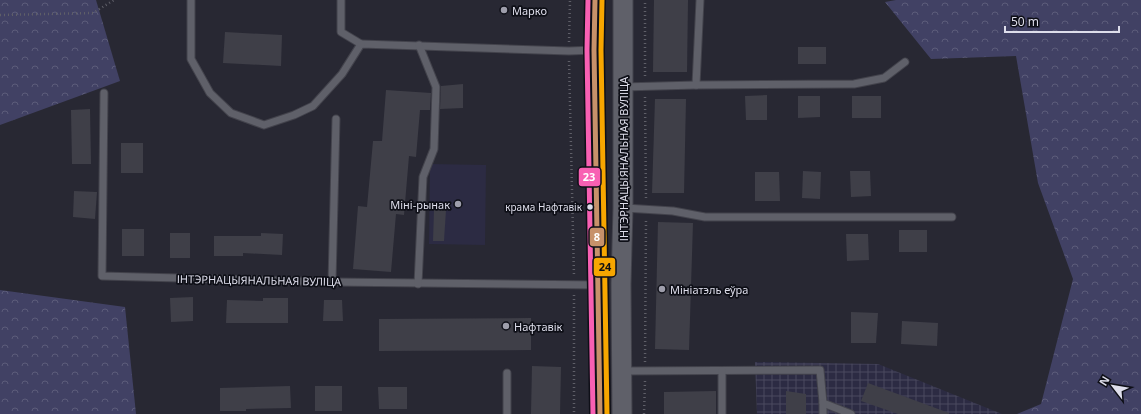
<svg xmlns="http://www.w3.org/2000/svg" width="1141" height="414" font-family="'Noto Sans',sans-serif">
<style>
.built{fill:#2c2b43}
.industrial{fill:url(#industrial-grid)}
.forest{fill:url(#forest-crowns)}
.building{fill:#3f3f48}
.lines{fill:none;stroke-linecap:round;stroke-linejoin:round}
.lane-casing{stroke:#43434c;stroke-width:9}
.secondary-casing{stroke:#43434c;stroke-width:21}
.path{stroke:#5f5f68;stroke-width:2.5;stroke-dasharray:1 3;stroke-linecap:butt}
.lane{stroke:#5f6069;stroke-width:7}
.secondary{stroke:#5f6069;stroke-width:19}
.bus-1-casing{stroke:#0e0f17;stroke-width:8}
.bus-2-casing{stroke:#0e0f17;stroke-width:8}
.bus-3-casing{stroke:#0e0f17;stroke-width:8}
.bus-1{stroke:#c7916a;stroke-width:5}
.bus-2{stroke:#f860b3;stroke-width:5}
.bus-3{stroke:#f7a600;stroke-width:5}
.poi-dot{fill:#9e9eab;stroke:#0e0f17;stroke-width:1.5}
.bus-dot{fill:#dedeeb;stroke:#0e0f17;stroke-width:1.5}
.labels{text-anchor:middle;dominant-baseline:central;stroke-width:3.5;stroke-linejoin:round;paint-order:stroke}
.bus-label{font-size:10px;fill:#dedeeb;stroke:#0e0f17;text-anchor:end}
.poi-label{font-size:11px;fill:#dedeeb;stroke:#0e0f17;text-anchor:start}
.street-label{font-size:11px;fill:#dedeeb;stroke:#0e0f17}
.line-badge{stroke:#0e0f17;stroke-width:1.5}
.badge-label{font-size:11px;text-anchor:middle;font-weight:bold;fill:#fff}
.pale-badge-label{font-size:11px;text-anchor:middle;font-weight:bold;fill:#111}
</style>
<defs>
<pattern id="industrial-grid" width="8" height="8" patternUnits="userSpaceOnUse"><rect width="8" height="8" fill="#2c2b43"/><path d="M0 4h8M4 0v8" fill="none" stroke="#4a495e"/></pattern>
<pattern id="forest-crowns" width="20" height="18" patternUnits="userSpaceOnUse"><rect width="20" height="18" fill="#414164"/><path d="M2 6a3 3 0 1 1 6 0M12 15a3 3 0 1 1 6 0" fill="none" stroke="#5c5c7a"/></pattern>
</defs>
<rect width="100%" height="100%" fill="#282833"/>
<polygon class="built" points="430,164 486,165 485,245 429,244"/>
<polygon class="industrial" points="755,362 878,364 1002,414 757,414"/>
<g class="forest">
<polygon points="0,0 96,0 120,81 0,125"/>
<polygon points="896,0 1141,0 1141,414 1017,414 1041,404 1073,279 1038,183 1016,56 931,59 885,2"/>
<polygon points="0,290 125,307 136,414 0,414"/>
</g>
<g class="building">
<polygon points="654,0 688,0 687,72 653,72"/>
<polygon points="225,32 282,35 281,66 223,63"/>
<rect x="798" y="47" width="28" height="17"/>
<polygon points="463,84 463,108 440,109 441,86"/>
<polygon points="386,90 431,93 430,110 420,110 416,157 409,156 404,215 396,214 391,272 353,269 358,206 367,207 373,141 382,141"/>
<polygon points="767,95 767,120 746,120 745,96"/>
<polygon points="798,96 820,96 820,117 798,118"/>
<rect x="852" y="96" width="29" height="22"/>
<polygon points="655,99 686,99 684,193 652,193"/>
<polygon points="90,109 91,164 72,164 71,110"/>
<rect x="121" y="143" width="22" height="30"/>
<polygon points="803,171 821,172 820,199 802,198"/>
<polygon points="850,171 870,171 871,196 851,197"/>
<polygon points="755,172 779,172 780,201 755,201"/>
<polygon points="74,191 97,192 95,219 73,217"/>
<polygon points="434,209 446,210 444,241 433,241"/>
<polygon points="658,222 693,223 689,350 655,349"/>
<rect x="122" y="229" width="22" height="27"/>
<rect x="899" y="230" width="28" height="22"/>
<rect x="170" y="233" width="20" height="25"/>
<polygon points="261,233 283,234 282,255 243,253 243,256 214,256 214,236 261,236"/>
<polygon points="846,234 868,234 869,260 847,261"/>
<polygon points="193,297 193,321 171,322 170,298"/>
<polygon points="263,298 288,298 288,323 226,323 227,300 263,301"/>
<polygon points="324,300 342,300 343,321 323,321"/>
<polygon points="851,312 878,313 876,343 851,343"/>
<polygon points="531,318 531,350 379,351 379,319"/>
<polygon points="902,321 938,323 937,346 901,344"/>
<polygon points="532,366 561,367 560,414 531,414"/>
<polygon points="868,383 949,413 949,414 898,414 861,401"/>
<polygon points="290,386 291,408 246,409 246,411 220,411 220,388"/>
<rect x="315" y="386" width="27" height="25"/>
<polygon points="378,387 407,387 407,409 379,409"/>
<polygon points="716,391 716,414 664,414 664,392"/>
<polygon points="786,391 806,394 806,414 786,414"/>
</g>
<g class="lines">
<g class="lane-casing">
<g id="lane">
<polyline points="191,0 191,59 210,93 231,113 264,125 294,115 313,106 342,74 361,44 569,51 594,50"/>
<polyline points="341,0 341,32 361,44"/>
<polyline points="696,85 700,0"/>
<polyline points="623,87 696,85 854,84 884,78 905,62"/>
<polyline points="104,93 102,276 332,282 598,285"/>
<polyline points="625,208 673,211 705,217 952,217"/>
<polyline points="332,282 336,119"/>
<polyline points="418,284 423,177 434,149 436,87 419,45"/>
<polyline points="622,371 820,370 823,403 851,414"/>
<polyline points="823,403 823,414"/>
<polyline points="507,414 507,373"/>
<polyline points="722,414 722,371"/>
</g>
</g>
<g class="secondary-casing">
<g id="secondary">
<polyline points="595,0 594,50 600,414"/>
<polyline points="622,414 621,284 623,208 623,0"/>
</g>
</g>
<g class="path">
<polyline points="0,15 93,13 114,0"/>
<polyline points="569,42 570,0"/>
<polyline points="569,61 574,276"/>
<polyline points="645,76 645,0"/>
<polyline points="645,97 646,200"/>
<polyline points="574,295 574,414"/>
<polyline points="645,362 646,219"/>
<polyline points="644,414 645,381"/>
</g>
<use href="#lane" class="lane"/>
<use href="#secondary" class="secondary"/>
<g class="bus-1-casing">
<polyline id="bus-1" points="595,0 594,50 600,414"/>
</g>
<g class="bus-2-casing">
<polyline id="bus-2" points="588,0 587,50 593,414"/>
</g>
<g class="bus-3-casing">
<polyline id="bus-3" points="602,0 601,50 607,414"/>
</g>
<use href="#bus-1" class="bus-1"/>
<use href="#bus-2" class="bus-2"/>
<use href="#bus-3" class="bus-3"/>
</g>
<g class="poi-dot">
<circle cx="504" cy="10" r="4"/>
<circle cx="458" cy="204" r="4"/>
<circle cx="662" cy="289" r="4"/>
<circle cx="506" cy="326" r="4"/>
</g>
<circle class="bus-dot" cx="590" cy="207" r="3.5"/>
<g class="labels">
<g class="bus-label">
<text x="582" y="207">крама Нафтавік</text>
</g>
<g class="poi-label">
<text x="512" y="10">Марко</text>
<text x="450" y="204" text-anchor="end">Міні-рынак</text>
<text x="670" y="289">Мініатэль еўра</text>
<text x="514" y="326">Нафтавік</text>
</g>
<g class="street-label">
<text transform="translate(623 159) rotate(-90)">ІНТЭРНАЦЫЯНАЛЬНАЯ ВУЛІЦА</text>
<text transform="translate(259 280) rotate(1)">ІНТЭРНАЦЫЯНАЛЬНАЯ ВУЛІЦА</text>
</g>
</g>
<g class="line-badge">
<rect x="578" y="167" width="23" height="20" rx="4" fill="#f860b3"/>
<rect x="589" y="227" width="16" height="20" rx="4" fill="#c7916a"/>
<rect x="593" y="257" width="23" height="20" rx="4" fill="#f7a600"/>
</g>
<g class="badge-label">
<text x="589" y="181">23</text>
<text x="597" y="241">8</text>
</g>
<g class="pale-badge-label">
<text x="605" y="271">24</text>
</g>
<g transform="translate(1113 386) rotate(301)" stroke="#0e0f17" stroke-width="3" paint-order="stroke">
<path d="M0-3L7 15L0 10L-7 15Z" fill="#dedeeb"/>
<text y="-6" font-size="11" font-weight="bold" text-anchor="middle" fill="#dedeeb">N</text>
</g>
<path d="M1005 26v6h114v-6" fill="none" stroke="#dedeeb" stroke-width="2"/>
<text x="1011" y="26" font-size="12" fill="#dedeeb" stroke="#0e0f17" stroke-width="3" paint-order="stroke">50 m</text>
</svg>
